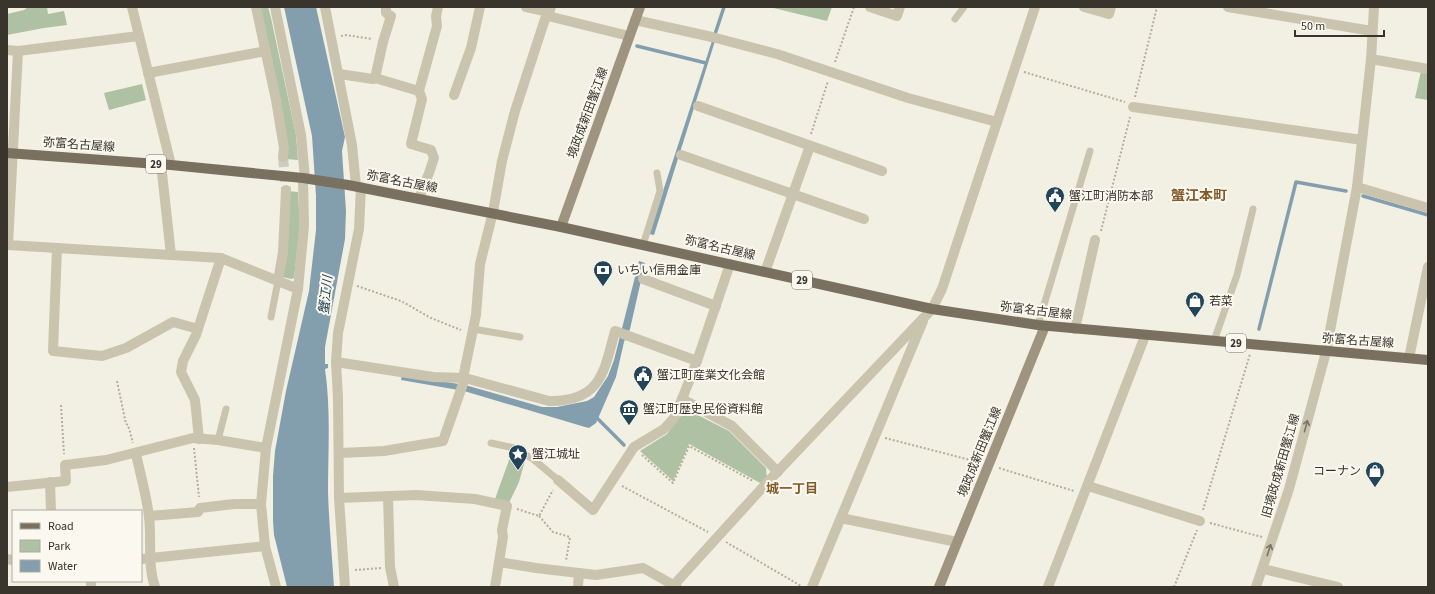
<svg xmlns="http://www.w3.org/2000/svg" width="1435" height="594" font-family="'Source Sans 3','Noto Sans JP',sans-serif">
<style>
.green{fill:#aec1a3}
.water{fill:#839fae}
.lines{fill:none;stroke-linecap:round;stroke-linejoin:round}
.stream{stroke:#839fae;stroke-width:3.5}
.street-tunnel{stroke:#cdcbbe;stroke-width:10;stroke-dasharray:10 5;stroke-linecap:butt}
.path{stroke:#b6ae99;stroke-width:2;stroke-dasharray:2 2;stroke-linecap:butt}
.lane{stroke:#cac4af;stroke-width:7}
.street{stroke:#cac4af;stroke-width:10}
.secondary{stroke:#9e9480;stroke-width:10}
.primary{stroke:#7a705f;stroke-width:10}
.oneway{stroke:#7b7567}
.labels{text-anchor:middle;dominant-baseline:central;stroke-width:4;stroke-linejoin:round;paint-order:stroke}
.shield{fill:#faf8ef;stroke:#747066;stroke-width:1}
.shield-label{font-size:11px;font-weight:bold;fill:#3a352c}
.street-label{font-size:12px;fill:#3a352c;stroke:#faf8ef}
.poi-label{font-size:12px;fill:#3a352c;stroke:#faf8ef;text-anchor:start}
.water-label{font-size:13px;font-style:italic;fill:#244559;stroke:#faf8ef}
.neighbourhood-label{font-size:13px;font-weight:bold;fill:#835b2b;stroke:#faf8ef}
.quarter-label{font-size:14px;font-weight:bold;fill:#835b2b;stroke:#faf8ef}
</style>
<rect width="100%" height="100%" fill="#f2f0e3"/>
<g class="green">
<polygon points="28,7 47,7 48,14 64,11 67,25 44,28 7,35 7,14 24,10"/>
<polygon points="260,7 268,7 271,18 296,135 298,160 286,159"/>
<polygon points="769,7 832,7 827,21"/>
<polygon points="1421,71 1428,72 1428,100 1415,98"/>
<polygon points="142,84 146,100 109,110 104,93"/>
<polygon points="288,191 298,192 300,227 294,278 291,279 283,277 287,256 290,199"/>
<polygon points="690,411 729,431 766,468 767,479 762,484 689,444 673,481 640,451 667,434 683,412"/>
<polygon points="513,449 526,457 519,482 509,503 495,499"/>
</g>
<g class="water">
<path d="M284 7H316L345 137 342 151 346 211 345 239 325 347V364H328V368L325 369C331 410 328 451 328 492 329 524 332 555 334 587H287L274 535 273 521V476L275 451 286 391 309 291 316 230V196L312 136Z"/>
<polygon points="712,41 715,41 654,235 649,234"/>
<polygon points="639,261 645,263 630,329 624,342 616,377 596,423 589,428 585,427 464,391 401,380 402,375 465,385 542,407 557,407 587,401 594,397 608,376 614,360"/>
</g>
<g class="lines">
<g class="stream">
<polyline points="715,34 724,7"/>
<polyline points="637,46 706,63"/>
<polyline points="1363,196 1428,215"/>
<polyline points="1259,329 1296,182 1346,191"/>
<polyline points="596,417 624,445"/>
</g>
<polyline class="street-tunnel" points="283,157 286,190"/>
<g class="path">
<polyline points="341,36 346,35 372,39"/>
<polyline points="835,62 854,7"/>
<polyline points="1024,72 1125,102"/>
<polyline points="1135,97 1157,7"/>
<polyline points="811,134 828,81"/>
<polyline points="1101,231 1130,117"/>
<polyline points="357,286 401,301 431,318 461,330"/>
<polyline points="117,381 126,424 128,425 133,443"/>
<polyline points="61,405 64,454"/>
<polyline points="885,438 978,462"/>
<polyline points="194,448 199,497"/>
<polyline points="642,455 673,483 689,446 753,481"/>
<polyline points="999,468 1074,491"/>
<polyline points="622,486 708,532"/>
<polyline points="517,509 539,516 553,490"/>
<polyline points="1203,510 1250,354"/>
<polyline points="539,516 553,532 570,537 566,561"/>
<polyline points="1210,523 1262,537"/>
<polyline points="726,542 801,586"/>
<polyline points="355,570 381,568"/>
<polyline points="1174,587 1197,530"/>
</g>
<g class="lane">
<polyline points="955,19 964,7"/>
<polyline points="643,245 660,191 657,173"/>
<polyline points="271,317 278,281"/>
<polyline points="1038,325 1090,151"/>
<polyline points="473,329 520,337"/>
<polyline points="1214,341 1237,275 1253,209"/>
<polyline points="218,440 226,409"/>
<polyline points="491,443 514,448 533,459 558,480"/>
</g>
<g class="street">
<polyline points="132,7 171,165"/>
<polyline points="256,7 276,100 284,148 283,157"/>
<polyline points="275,7 301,135 305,178"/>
<polyline points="325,7 352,145 356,186"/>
<polyline points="526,7 549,12"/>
<polyline points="870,7 897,16 900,7"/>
<polyline points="1084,7 1109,14 1111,7"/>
<polyline points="1228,7 1372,31"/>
<polyline points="548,16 629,36"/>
<polyline points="635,20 712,37 777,54 908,98 997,122"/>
<polyline points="7,50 18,51 139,36"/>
<polyline points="18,51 8,245 171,255"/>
<polyline points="1371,59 1428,69"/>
<polyline points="148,73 266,51"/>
<polyline points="339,74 373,79 375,78 419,91"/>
<polyline points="375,78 383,42 391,16 386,13 386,7"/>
<polyline points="454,95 471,48 480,7"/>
<polyline points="698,106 882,171"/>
<polyline points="1133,107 1362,140"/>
<polyline points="681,155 864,219"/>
<polyline points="161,164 171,255 221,258 196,335 183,361 181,372 195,400 199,439"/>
<polyline points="1357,187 1428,208"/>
<polyline points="419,198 429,173 434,158 431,150 411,144 422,99 419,91 437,26 436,16 438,7"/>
<polyline points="57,248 53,351 102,356 126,348 173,322 198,329"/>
<polyline points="221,258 298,289"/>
<polyline points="765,272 810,146"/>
<polyline points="643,279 716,306"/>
<polyline points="278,281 283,252 286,190"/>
<polyline points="1075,329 1095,240"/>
<polyline points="1409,358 1428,267"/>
<path d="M336 362 433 377 465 378 549 401C600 402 604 373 615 331L697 361"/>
<polyline points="463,378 476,315 480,264 493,212 502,161 515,111 545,19 548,16 551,7"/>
<polyline points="682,399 732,426 778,472"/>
<polyline points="340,453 384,451 443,441 465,378"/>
<path d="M136 454C140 473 147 497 149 517 152 540 147 564 155 587"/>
<polyline points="558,480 593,510 634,447 664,429 674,418 682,399 697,361 730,264"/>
<polyline points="50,482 51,511"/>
<polyline points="1088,486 1200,521"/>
<polyline points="7,487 66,481 65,465 106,460 193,438 218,440 266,448"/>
<polyline points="388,496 390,567 394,587"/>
<polyline points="339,498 416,495 475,499 507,506 502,530 503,537 495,587"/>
<polyline points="149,516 198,512 200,508 234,504 261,504"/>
<polyline points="841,518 957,542"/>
<polyline points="7,559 13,560"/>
<polyline points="141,559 265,546"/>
<polyline points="499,562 536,568 596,575 643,568 677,587"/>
<polyline points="1263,569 1338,587"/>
<polyline points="91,587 91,581"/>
<polyline points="276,587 265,546 261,504 266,448 298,289 304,226 303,178"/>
<polyline points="345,587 339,498 338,398 336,362 338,333 359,229 361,187"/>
<polyline points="578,587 579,573"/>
<polyline points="672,587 763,487 932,309 942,289 1035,7"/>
<polyline points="812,587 923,321"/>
<polyline points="1048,587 1145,336"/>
<polyline points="1256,587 1289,489 1326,352 1357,187 1371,59 1374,7"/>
</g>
<g class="secondary">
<polyline points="561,227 640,7"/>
<polyline points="939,587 1045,326"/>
</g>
<polyline class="primary" points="7,153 171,165 303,178 348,185 561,227 932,309 1038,325 1428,360"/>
</g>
<defs><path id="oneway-shaft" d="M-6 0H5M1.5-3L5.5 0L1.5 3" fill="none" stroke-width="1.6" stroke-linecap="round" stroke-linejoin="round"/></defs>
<g class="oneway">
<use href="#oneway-shaft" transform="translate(1306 426) rotate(-75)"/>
<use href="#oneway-shaft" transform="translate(1269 550) rotate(-72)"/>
</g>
<defs>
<g id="civic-pin" transform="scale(1)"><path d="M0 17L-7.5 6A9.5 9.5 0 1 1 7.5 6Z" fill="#244559" stroke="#faf8ef"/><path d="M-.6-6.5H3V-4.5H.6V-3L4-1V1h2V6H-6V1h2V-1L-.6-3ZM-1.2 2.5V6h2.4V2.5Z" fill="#fff"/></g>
<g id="bank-pin" transform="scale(1)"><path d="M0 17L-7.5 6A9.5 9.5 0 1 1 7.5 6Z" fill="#244559" stroke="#faf8ef"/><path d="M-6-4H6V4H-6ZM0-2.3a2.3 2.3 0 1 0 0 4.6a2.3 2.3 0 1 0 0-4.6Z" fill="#fff"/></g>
<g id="shop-pin" transform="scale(1)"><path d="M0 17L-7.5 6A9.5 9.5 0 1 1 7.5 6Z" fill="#244559" stroke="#faf8ef"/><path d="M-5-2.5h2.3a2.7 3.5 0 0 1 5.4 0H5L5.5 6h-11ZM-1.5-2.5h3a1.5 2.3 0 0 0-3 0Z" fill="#fff"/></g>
<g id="museum-pin" transform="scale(1)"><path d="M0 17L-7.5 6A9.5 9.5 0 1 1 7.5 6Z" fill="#244559" stroke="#faf8ef"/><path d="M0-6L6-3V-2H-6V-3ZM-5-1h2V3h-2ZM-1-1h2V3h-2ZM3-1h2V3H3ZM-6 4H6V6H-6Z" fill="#fff"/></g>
<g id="sight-pin" transform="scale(1)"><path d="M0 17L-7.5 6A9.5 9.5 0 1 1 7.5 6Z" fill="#244559" stroke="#faf8ef"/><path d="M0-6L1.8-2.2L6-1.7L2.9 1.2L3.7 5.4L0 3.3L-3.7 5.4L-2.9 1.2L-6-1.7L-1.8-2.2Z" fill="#fff"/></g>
</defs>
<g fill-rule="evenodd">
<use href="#civic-pin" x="1055" y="196"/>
<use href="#bank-pin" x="603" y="270"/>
<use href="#shop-pin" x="1195" y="301"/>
<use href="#civic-pin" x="643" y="375"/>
<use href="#museum-pin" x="629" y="409"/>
<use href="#sight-pin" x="518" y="454"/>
<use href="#shop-pin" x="1375" y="471"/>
</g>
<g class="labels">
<g class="shield">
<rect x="146" y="155" width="20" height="18" rx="3"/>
<rect x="792" y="271" width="20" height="18" rx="3"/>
<rect x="1226" y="334" width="20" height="18" rx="3"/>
</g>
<g class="shield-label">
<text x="156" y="164">29</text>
<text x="802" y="280">29</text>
<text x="1236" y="343">29</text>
</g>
<g class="street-label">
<text transform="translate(588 113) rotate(-70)">境政成新田蟹江線</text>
<text transform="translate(79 145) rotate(4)">弥富名古屋線</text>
<text transform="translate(402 182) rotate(11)">弥富名古屋線</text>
<text transform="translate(720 248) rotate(13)">弥富名古屋線</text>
<text transform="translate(1036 311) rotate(7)">弥富名古屋線</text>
<text transform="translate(1358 341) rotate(4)">弥富名古屋線</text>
<text transform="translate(980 452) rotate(-68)">境政成新田蟹江線</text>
<text transform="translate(1281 466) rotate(-74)">旧境政成新田蟹江線</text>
</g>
<g class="poi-label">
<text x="1069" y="196">蟹江町消防本部</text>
<text x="617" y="270">いちい信用金庫</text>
<text x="1209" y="301">若菜</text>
<text x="657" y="375">蟹江町産業文化会館</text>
<text x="643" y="409">蟹江町歴史民俗資料館</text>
<text x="532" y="454">蟹江城址</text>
<text x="1361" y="471" text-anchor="end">コーナン</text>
</g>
<g class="water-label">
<text transform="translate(326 295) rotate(-84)">蟹江川</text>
</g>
<g class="neighbourhood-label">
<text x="792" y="489">城一丁目</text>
</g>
<g class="quarter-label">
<text x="1199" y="196">蟹江本町</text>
</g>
</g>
<rect width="1435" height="594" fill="none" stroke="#3a352c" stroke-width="16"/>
<rect x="12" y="510" width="130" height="72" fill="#faf8ef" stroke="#adaaa1"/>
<rect x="20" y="523" width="20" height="6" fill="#7a705f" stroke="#adaaa1"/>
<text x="48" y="530" font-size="12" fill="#3a352c">Road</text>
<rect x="20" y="540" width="20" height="12" fill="#aec1a3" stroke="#adaaa1"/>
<text x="48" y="550" font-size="12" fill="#3a352c">Park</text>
<rect x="20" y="560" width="20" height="12" fill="#839fae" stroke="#adaaa1"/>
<text x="48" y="570" font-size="12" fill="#3a352c">Water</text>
<path d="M1295 30v6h89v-6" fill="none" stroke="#3a352c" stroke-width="2"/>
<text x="1301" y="30" font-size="12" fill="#3a352c" stroke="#faf8ef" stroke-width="3" paint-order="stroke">50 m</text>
</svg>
